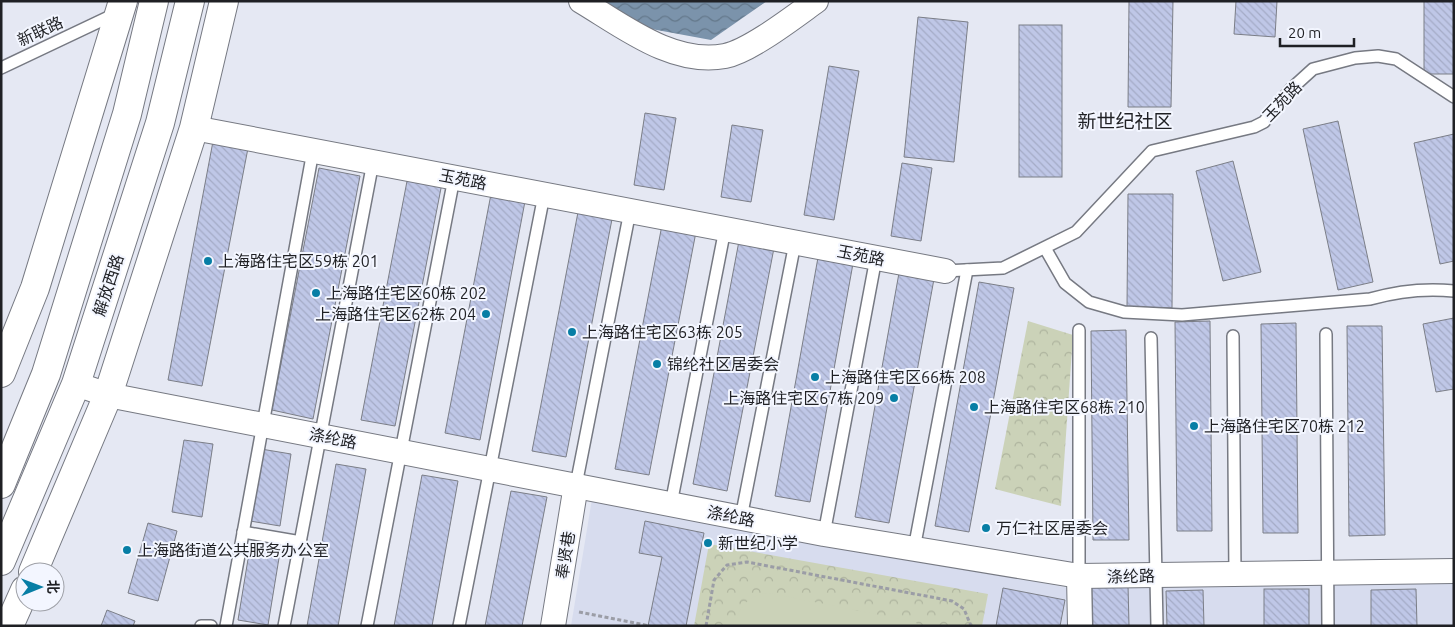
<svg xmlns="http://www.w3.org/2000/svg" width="1455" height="627" font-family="Ubuntu,'Noto Sans SC',sans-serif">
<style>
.built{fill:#d7dcee}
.park{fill:url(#park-crowns)}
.pitch{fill:#cbd2b8}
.water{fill:url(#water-waves)}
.building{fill:url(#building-back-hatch);stroke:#7b7e87}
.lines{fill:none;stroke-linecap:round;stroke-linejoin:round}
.service-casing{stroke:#767982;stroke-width:14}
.minor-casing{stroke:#767982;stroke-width:26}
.secondary-casing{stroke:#767982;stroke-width:30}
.primary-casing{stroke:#767982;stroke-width:30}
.path{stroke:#9b9da6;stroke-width:3;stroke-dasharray:4 2.5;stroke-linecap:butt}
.service{stroke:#fff;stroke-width:11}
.minor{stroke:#fff;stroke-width:24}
.secondary{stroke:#fff;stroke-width:28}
.primary{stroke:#fff;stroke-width:28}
.poi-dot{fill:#077ea5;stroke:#f3f6ff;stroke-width:2}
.labels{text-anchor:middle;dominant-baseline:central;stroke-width:4;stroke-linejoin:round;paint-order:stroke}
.street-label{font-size:16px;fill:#1f2024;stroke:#f3f6ff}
.poi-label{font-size:16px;fill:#1f2024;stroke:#f3f6ff;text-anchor:start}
.quarter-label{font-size:19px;fill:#1f2024;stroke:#f3f6ff}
</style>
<defs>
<pattern id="park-crowns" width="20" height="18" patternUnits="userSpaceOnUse" patternTransform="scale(1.25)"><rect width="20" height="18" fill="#cbd2b8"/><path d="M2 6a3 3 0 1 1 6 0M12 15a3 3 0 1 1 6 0" fill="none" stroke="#aeb49e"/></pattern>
<pattern id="water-waves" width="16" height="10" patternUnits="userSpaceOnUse" patternTransform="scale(1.25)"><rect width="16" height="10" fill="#7b93ab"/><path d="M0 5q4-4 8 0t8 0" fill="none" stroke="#64788b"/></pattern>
<pattern id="building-back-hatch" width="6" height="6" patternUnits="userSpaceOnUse" patternTransform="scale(1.25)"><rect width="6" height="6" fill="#bfc7e7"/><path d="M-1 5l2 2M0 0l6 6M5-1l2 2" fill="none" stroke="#a4abc6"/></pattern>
</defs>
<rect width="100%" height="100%" fill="#e5e8f3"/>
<g class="built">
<polygon points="592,499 1069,588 1069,626 571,626"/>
<polygon points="1454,581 1454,626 1074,626 1073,585"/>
</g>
<g class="park">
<polygon points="1028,321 1073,335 1061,506 995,489"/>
<polygon points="709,544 988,594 982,626 694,626"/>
</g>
<path class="pitch" d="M769 593 915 622 920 626H735C738 607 750 594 769 593Z"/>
<polygon class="water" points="602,1 767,1 711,40 646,28"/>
<g class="building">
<polygon points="1129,1 1173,1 1171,107 1128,107"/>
<polygon points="1236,1 1277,1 1275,37 1234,34"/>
<rect x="1424" y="1" width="30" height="73"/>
<polygon points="918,17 968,22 954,162 904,157"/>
<rect x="1019" y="25" width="43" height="152"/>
<polygon points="829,66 859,71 834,220 804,215"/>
<polygon points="645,113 676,118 664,190 634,185"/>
<polygon points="1338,121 1373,282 1338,290 1303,129"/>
<polygon points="732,125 763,130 751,202 721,197"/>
<polygon points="1454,134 1454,261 1440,264 1414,143"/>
<polygon points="214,136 249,143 202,386 168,380"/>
<polygon points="1233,161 1261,272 1223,281 1196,171"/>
<polygon points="902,163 932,168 921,241 891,236"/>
<polygon points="319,168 360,176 313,419 272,410"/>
<polygon points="408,176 442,183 395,426 361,420"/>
<polygon points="492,189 526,196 480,440 445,433"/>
<polygon points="1128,194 1173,194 1172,308 1127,307"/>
<polygon points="579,207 613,214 566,457 532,451"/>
<polygon points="662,225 696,232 649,475 615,469"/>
<polygon points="739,241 774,248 727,491 693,484"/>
<polygon points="819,252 854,258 810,502 775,496"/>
<polygon points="899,273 934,279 889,523 855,517"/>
<polygon points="979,282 1014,288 969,532 935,526"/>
<polygon points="1454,318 1454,389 1436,392 1423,324"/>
<polygon points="1210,321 1212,531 1177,531 1175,322"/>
<polygon points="1296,323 1298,533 1263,533 1261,324"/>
<polygon points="1347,326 1382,326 1385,535 1349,536"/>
<polygon points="1126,330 1129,540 1093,540 1091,331"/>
<polygon points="184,440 213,444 202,517 172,512"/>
<polygon points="261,449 291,454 280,526 250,521"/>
<polygon points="336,464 366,469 338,626 307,626"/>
<polygon points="422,475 458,481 432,626 394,626"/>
<polygon points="511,491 547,497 522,626 485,626"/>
<polygon points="645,521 704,533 686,626 648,626 662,557 639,553"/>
<polygon points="148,523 177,531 158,601 128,593"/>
<polygon points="250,547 280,552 268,625 238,620"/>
<polygon points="1128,585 1129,626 1093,626 1092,586"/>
<polygon points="1003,588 1065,600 1060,626 996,626"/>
<rect x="1264" y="589" width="45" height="37"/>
<polygon points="1416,589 1417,626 1371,626 1371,590"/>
<polygon points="1203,590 1204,626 1167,626 1166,591"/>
<polygon points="107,610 135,621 133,626 101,626"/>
</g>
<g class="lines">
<g class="service-casing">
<g id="service">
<polyline points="1,68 115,14"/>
<path d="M1045 248 1065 283 1089 302 1124 312 1182 315 1370 299C1398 291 1425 288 1454 291"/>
<polyline points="945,271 1003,268 1076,232 1152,151 1254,127 1264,122 1291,89 1313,69 1355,58 1378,56 1396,59 1454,97"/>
<polyline points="1326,334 1328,626"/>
<polyline points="1233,336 1235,574"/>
<polyline points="1151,338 1157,626"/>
<polyline points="576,485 630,211"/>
<polyline points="671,504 725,229"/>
<polyline points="741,518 795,243"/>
<polyline points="243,532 301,542"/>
<polyline points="824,534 876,258"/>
<polyline points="914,549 967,270"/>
<polyline points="1079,576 1079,330"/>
<polyline points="201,626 211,626"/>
<polyline points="226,626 313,151"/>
<polyline points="284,626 373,162"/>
<polyline points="367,626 454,178"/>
<polyline points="459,626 544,195"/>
</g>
</g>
<g class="minor-casing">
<g id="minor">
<path d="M581 1C623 26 673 66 725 56 750 51 795 16 816 1"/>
<polyline points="194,128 945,271"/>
<polyline points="76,384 108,395 824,534 1079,576 1454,571"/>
<polyline points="1079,576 1080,626"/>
<polyline points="553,626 576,485"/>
</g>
</g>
<g class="secondary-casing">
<g id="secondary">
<polyline points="1,373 35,288 123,1"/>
<polyline points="33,572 108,395 194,128 224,1"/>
<polyline points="9,626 25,590"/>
</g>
</g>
<g class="primary-casing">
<g id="primary">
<polyline points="1,484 46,374 127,114 154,1"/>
<polyline points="1,561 76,384 160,123 190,1"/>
</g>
</g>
<g class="path">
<polyline points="579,612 650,626"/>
<polyline points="706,626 714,580 727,565 747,562 952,601 964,609 971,626"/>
</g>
<use href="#service" class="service"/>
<use href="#minor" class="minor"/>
<use href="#secondary" class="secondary"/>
<use href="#primary" class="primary"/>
</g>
<g class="poi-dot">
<circle cx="208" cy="261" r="5"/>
<circle cx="316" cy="293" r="5"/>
<circle cx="486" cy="314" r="5"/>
<circle cx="572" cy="332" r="5"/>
<circle cx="657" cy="364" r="5"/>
<circle cx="815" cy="377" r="5"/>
<circle cx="894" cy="398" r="5"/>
<circle cx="974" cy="407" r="5"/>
<circle cx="1194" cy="426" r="5"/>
<circle cx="986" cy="528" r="5"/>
<circle cx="708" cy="543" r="5"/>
<circle cx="127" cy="550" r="5"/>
</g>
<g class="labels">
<g class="street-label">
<text transform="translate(40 31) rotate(-25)">新联路</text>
<text transform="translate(1282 101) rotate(-46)">玉苑路</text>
<text transform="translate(463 179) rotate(11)">玉苑路</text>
<text transform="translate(861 255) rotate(11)">玉苑路</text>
<text transform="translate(108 285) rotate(-72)">解放西路</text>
<text transform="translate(333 438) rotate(11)">涤纶路</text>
<text transform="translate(731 516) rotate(11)">涤纶路</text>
<text transform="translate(565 555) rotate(-81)">奉贤巷</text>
<text transform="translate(1131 576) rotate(-1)">涤纶路</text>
</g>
<g class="poi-label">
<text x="218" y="261">上海路住宅区59栋 201</text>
<text x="326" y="293">上海路住宅区60栋 202</text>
<text x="476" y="314" text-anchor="end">上海路住宅区62栋 204</text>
<text x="582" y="332">上海路住宅区63栋 205</text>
<text x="667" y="364">锦纶社区居委会</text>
<text x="825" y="377">上海路住宅区66栋 208</text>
<text x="884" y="398" text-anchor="end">上海路住宅区67栋 209</text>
<text x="984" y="407">上海路住宅区68栋 210</text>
<text x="1204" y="426">上海路住宅区70栋 212</text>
<text x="996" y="528">万仁社区居委会</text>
<text x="718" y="543">新世纪小学</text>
<text x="137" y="550">上海路街道公共服务办公室</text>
</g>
<g class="quarter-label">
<text x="1125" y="121">新世纪社区</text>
</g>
</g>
<rect width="1455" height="627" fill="none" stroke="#1f2024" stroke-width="5"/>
<g transform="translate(40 587) rotate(89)"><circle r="24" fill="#f3f6ff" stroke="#9ea0a7"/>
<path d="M0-4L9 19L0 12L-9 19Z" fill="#077ea5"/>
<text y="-8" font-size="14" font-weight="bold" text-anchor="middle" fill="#1f2024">北</text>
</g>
<path d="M1280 38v8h74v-8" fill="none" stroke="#1f2024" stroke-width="2.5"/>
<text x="1288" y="38" font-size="15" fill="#1f2024" stroke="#f3f6ff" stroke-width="4" paint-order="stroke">20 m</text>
</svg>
